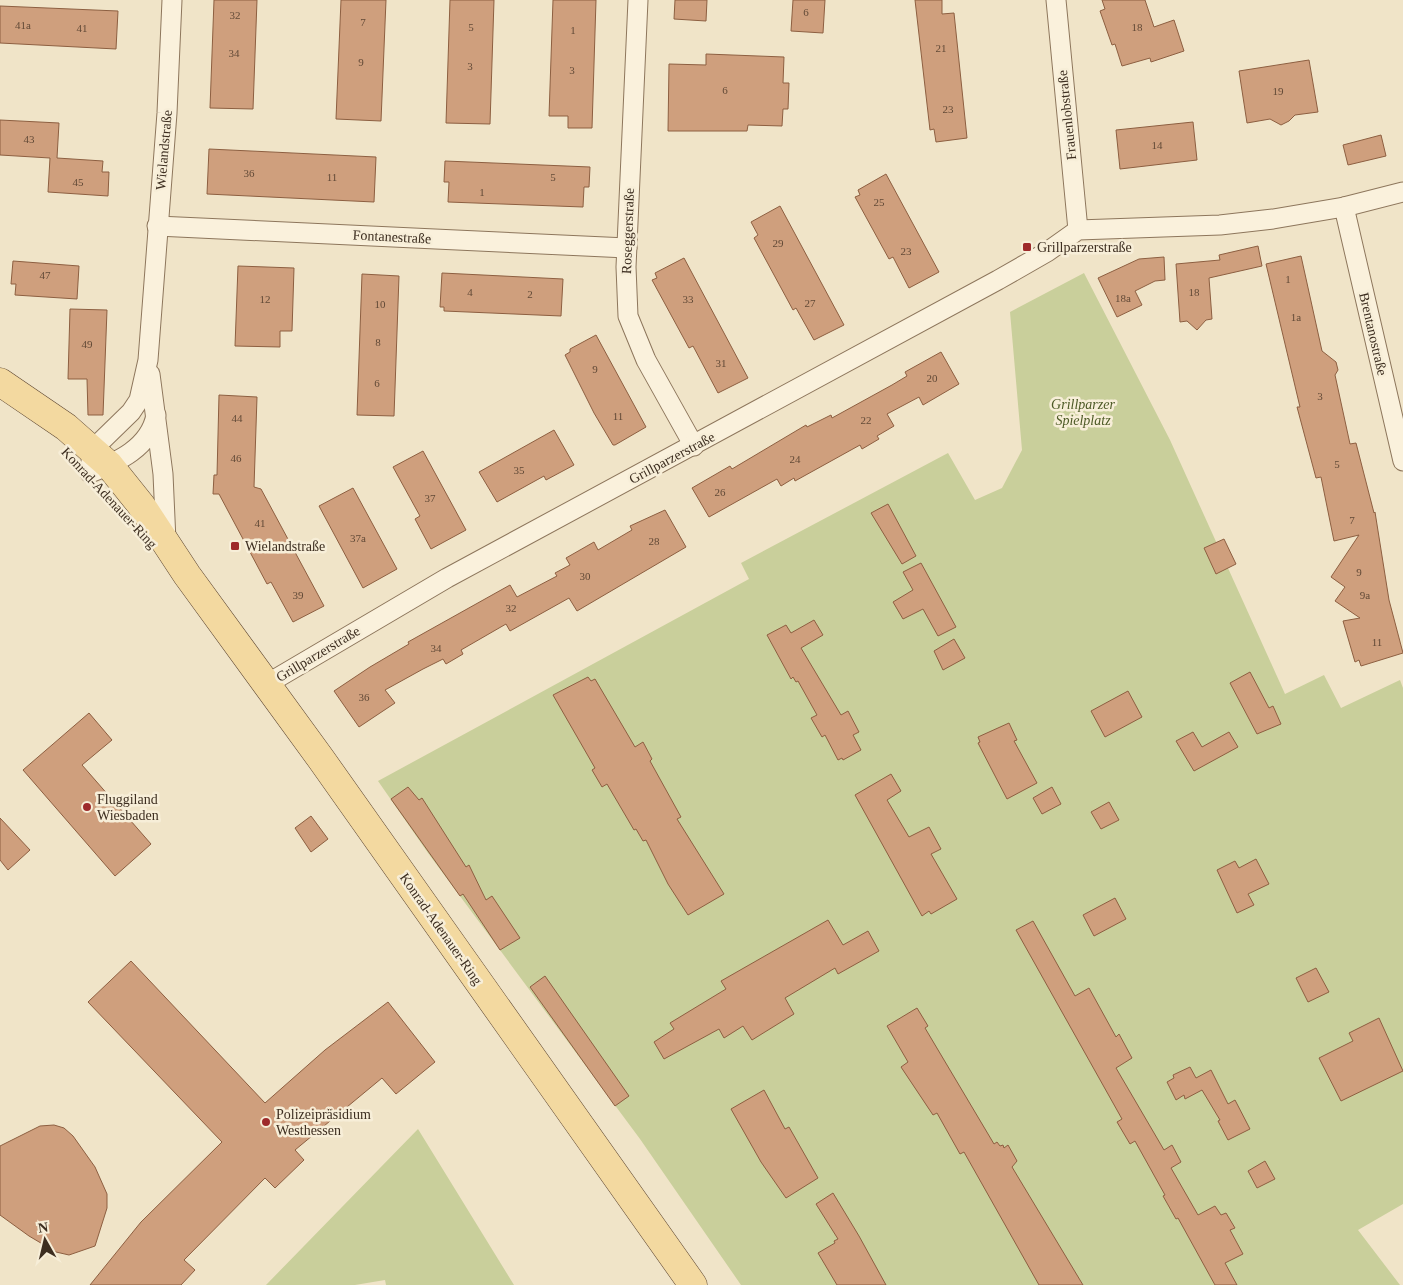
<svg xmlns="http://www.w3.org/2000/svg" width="1403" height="1285" font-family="'Times New Roman',serif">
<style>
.green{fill:#c9cf9b}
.building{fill:#cf9f7d;stroke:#8d5f41}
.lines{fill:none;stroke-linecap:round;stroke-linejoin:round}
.street-casing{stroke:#8d765c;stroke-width:21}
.primary-casing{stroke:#5b4430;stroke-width:29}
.street{stroke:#faf1dc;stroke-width:19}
.primary{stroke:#f3d9a0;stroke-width:28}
.poi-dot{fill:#9e2a2b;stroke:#f7eed8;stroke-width:2}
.labels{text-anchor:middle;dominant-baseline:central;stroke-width:5;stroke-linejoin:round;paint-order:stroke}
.number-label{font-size:11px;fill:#624a37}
.street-label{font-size:14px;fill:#3d2e20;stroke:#f7eed8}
.poi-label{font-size:14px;fill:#3d2e20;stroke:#f7eed8;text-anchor:start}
.park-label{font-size:14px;font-style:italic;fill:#4d5a26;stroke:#f7eed8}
</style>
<rect width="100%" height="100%" fill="#f0e4c8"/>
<g class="green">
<polygon points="1084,273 1170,440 1285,694 1324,675 1341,708 1400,680 1403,688 1403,1204 1358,1230 1400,1285 741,1285 640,1139 428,853 378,781 749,579 741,563 948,453 975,500 1002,488 1022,450 1010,312"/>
<polygon points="418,1129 514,1285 386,1285 385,1280 355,1285 266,1285"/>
</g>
<g class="building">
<polygon points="214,0 257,0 253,109 210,108"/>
<polygon points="341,0 386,0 381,121 336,119"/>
<polygon points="450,0 494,0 490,124 446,123"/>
<polygon points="553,0 596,0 592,128 568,128 568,116 549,116"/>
<polygon points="675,0 707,0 706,21 674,19"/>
<polygon points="793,0 825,0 823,33 791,31"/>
<polygon points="915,0 942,0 942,14 954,13 967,138 936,142 934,129 930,130"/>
<polygon points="1102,0 1145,0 1154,27 1174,20 1184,51 1151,62 1150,58 1122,66 1115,44 1112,45 1100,11 1105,9"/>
<polygon points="0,6 118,11 116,49 0,43"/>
<polygon points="706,54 784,57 783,83 789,83 788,109 783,109 782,126 748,125 747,131 668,131 669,64 706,65"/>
<polygon points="1309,60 1318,112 1295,115 1289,121 1281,125 1270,119 1247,123 1239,71"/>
<polygon points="0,120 59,123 57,158 103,161 102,172 109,172 108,196 48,192 50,158 0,155"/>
<polygon points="1193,122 1197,160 1120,169 1116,130"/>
<polygon points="1381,135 1386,156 1348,165 1343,145"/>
<polygon points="209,149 376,157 374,202 207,194"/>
<polygon points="445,161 590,167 589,187 584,187 583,207 448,202 449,182 444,182"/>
<polygon points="886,174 939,272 909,288 893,257 889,259 855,197 860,195 858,190"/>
<polygon points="780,206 844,325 814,340 796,308 793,310 754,238 758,235 751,222"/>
<polygon points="1258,246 1262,266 1209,278 1212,319 1206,320 1197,330 1187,321 1180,322 1176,264 1220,260 1219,255"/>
<polygon points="1301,256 1322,351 1336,362 1338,370 1335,375 1350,444 1356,443 1374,513 1375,512 1389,600 1403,653 1361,666 1359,660 1355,662 1343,621 1360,618 1335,601 1345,587 1331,577 1359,535 1334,541 1321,477 1316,478 1297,407 1300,407 1266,264"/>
<polygon points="1164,257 1165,280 1155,281 1135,291 1142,305 1117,317 1098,278 1139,259"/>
<polygon points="684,258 748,378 718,393 693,346 689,348 652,280 657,278 655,273"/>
<polygon points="13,261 79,266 77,299 15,295 16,284 11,284"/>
<polygon points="238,266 294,268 292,331 280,331 280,347 235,346"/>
<polygon points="442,273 563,279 561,316 444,311 444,307 440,307"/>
<polygon points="362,274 399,276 394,416 357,415"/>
<polygon points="70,309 107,310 103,415 88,415 87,379 68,379"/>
<polygon points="596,335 646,427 615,445 613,445 594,413 565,355 570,352 570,349"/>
<polygon points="941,352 959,384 923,405 919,397 887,414 894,426 877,436 879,439 862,449 860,445 795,481 794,478 781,486 777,479 709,517 692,488 730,466 732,469 806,425 807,427 831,415 832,418 892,385 907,376 905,372"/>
<polygon points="219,395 257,397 254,487 261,489 324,606 293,622 271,582 267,584 219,494 213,494 214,475 217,475"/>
<polygon points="554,430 574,465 546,480 544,476 497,502 479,472"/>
<polygon points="423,451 466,530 431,549 415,519 420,516 393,467"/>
<polygon points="353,488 397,569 363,588 319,506"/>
<polygon points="888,504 916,556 902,564 871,513"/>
<polygon points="665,510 686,547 577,611 569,598 510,631 506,624 461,650 463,654 446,664 443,659 423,669 385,690 395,703 359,727 334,691 370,667 409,644 408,642 510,585 517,597 557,576 555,573 570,565 566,558 594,542 598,550 632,530 630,526"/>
<polygon points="1224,539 1236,564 1216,574 1204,548"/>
<polygon points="921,563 956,627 938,636 923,609 903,619 893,602 913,590 903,572"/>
<polygon points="814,620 823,635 801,648 841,715 848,711 859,732 853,735 861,750 843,760 842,758 838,760 825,735 822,737 811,718 817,715 798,681 796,682 793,677 791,679 767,635 786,625 791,633"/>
<polygon points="954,639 965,658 943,670 934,651"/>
<polygon points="1250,672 1269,708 1273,706 1281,724 1257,734 1230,683"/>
<polygon points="588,677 591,681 595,679 635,747 643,742 652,759 650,761 681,817 677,819 724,894 688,915 668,884 646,840 643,841 636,829 634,830 607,784 602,787 592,770 595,768 553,695"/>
<polygon points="1128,691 1142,717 1105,737 1091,711"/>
<polygon points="89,713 112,740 82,765 151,844 115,876 23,770"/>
<polygon points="1009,723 1017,740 1014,741 1037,783 1007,799 978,743 980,742 978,737"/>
<polygon points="1193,732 1202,747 1229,732 1238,747 1194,771 1176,741"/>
<polygon points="891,774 901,791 887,800 909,837 929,827 941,849 931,854 957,899 931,914 929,911 922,916 855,795"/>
<polygon points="408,787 419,800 422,798 466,867 469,865 486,900 492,896 520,938 500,950 463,894 460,896 391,799"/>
<polygon points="1052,787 1061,804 1042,814 1033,798"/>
<polygon points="1109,802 1119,820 1101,829 1091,812"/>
<polygon points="311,816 328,839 311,852 295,828"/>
<polygon points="0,818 30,850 8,870 0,860"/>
<polygon points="1256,859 1269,884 1248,894 1254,905 1237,913 1217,870 1235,861 1239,868"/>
<polygon points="1115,898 1126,919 1094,936 1083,915"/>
<polygon points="828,920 843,945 868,931 879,951 838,974 835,968 785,998 794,1014 752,1040 743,1026 724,1038 719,1029 664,1059 654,1042 674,1029 670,1023 726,989 721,981"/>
<polygon points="1033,921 1075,996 1089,988 1116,1037 1119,1034 1132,1058 1116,1068 1164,1150 1172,1145 1181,1162 1171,1168 1198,1215 1215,1206 1221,1215 1226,1213 1235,1228 1230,1230 1243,1254 1225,1263 1237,1285 1215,1285 1178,1218 1176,1219 1163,1196 1165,1195 1135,1141 1130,1144 1117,1122 1122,1119 1016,930"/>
<polygon points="131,961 265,1103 325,1050 388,1002 435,1062 396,1094 382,1078 295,1150 304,1160 275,1188 265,1178 184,1260 195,1270 181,1285 90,1285 141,1222 222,1142 88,1002"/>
<polygon points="1316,968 1329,992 1308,1002 1296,978"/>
<polygon points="545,976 629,1096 615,1106 530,987"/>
<polygon points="917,1008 928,1026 925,1028 994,1144 997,1142 1000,1146 1003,1145 1004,1148 1008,1145 1017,1161 1012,1167 1083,1285 1039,1285 964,1152 960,1154 937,1113 933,1115 901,1067 908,1062 887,1026"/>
<polygon points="1379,1018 1403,1071 1341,1101 1319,1058 1353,1041 1349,1033"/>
<polygon points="1190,1067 1196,1078 1211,1070 1228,1104 1235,1100 1250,1129 1228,1140 1218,1121 1220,1120 1202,1090 1185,1099 1184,1095 1176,1100 1167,1082 1174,1078 1173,1075"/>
<polygon points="764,1090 785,1129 789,1127 818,1178 786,1198 761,1162 731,1109"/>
<polygon points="54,1125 64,1128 73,1136 95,1167 107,1194 107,1208 95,1246 69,1255 56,1252 29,1236 0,1215 0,1146 40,1126"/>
<polygon points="1265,1161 1275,1179 1257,1188 1248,1171"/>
<polygon points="833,1193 859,1236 886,1285 837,1285 818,1253 835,1243 834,1241 838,1239 816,1204"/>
</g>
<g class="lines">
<g class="street-casing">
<g id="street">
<polyline points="638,0 626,267 628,316 646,360 694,446"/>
<polyline points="1056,0 1078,230"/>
<polyline points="1344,207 1403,461"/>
<polyline points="157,226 627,248"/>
<polyline points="150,374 163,474 166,541"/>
<path d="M156 415C150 448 117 462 90 473L92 450 131 412 139 400 148 360 167 113 172 0"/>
<polyline points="267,684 447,578 998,280 1047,252 1078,230 1220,225 1273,219 1344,207 1403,192"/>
</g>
</g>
<g class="primary-casing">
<polyline id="primary" points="0,382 66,427 109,465 141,505 187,575 321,759 693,1285"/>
</g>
<use href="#street" class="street"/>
<use href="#primary" class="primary"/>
</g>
<g class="poi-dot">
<rect x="1022" y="242" width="10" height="10" rx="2.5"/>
<rect x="230" y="541" width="10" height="10" rx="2.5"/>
<circle cx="87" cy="807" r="5"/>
<circle cx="266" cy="1122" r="5"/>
</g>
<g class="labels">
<g class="number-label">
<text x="806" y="12">6</text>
<text x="235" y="15">32</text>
<text x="363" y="22">7</text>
<text x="23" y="25">41a</text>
<text x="471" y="27">5</text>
<text x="1137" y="27">18</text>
<text x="82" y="28">41</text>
<text x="573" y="30">1</text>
<text x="941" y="48">21</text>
<text x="234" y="53">34</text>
<text x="361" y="62">9</text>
<text x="470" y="66">3</text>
<text x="572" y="70">3</text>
<text x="725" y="90">6</text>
<text x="1278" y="91">19</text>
<text x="948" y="109">23</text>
<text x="29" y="139">43</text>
<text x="1157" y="145">14</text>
<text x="249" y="173">36</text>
<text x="332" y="177">11</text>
<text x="553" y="177">5</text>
<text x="78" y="182">45</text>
<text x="482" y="192">1</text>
<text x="879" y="202">25</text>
<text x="778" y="243">29</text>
<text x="906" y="251">23</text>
<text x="45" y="275">47</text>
<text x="1288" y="279">1</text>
<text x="470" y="292">4</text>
<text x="1194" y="292">18</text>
<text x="530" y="294">2</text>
<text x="1123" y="298">18a</text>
<text x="265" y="299">12</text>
<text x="688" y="299">33</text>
<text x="810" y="303">27</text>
<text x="380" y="304">10</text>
<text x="1296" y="317">1a</text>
<text x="378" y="342">8</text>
<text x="87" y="344">49</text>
<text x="721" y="363">31</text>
<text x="595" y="369">9</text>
<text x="932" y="378">20</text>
<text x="377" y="383">6</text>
<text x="1320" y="396">3</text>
<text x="618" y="416">11</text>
<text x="237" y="418">44</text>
<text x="866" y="420">22</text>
<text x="236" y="458">46</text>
<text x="795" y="459">24</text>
<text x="1337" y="464">5</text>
<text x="519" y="470">35</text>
<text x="720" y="492">26</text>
<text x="430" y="498">37</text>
<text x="1352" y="520">7</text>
<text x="260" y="523">41</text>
<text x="358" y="538">37a</text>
<text x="654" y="541">28</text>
<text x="1359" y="572">9</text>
<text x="585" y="576">30</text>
<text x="298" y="595">39</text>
<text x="1365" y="595">9a</text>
<text x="511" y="608">32</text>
<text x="1377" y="642">11</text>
<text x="436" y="648">34</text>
<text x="364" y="697">36</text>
</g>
<g class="street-label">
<text transform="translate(1067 115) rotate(-96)">Frauenlobstraße</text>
<text transform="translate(164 150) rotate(-85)">Wielandstraße</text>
<text transform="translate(628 231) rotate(-88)">Roseggerstraße</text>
<text transform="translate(392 237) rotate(3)">Fontanestraße</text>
<text transform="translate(1373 334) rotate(77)">Brentanostraße</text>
<text transform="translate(672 458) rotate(-28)">Grillparzerstraße</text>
<text transform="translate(109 498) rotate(47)">Konrad-Adenauer-Ring</text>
<text transform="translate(318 654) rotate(-31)">Grillparzerstraße</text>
<text transform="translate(441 929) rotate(55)">Konrad-Adenauer-Ring</text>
</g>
<g class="poi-label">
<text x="1037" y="247">Grillparzerstraße</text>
<text x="245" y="546">Wielandstraße</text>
<text x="97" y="799">Fluggiland<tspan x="97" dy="16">Wiesbaden</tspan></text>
<text x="276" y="1114">Polizeipräsidium<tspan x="276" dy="16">Westhessen</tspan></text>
</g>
<g class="park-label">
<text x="1083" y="404">Grillparzer<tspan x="1083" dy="16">Spielplatz</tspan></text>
</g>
</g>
<g transform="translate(45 1240) rotate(352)" stroke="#f7eed8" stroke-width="4" paint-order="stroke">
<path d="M0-4L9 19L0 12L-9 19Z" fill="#3d2e20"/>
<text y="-8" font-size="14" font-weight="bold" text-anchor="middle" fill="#3d2e20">N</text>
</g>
</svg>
